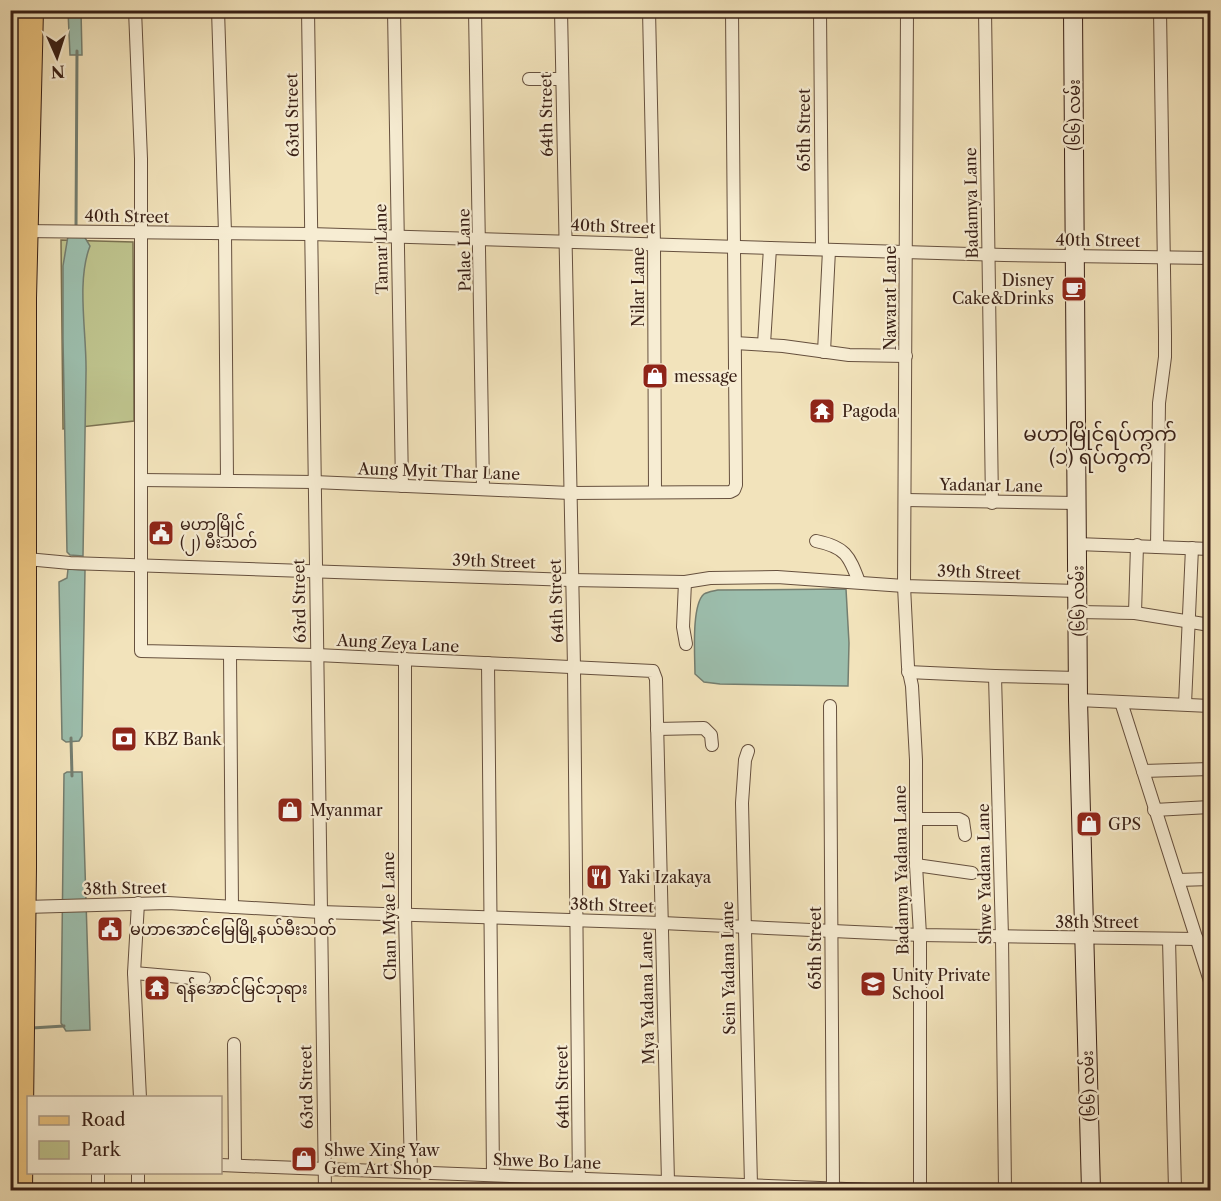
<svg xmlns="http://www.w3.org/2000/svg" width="1221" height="1201" font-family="'Libre Caslon Text','Noto Sans Myanmar',serif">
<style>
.green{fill:#bec38d;stroke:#7b7151;stroke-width:1.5}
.water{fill:#9cbead;stroke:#747e70;stroke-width:1.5}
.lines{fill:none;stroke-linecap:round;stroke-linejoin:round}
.stream{stroke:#747e70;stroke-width:3}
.street-casing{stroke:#66503e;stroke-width:14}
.secondary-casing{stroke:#381f15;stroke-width:20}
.primary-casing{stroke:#381f15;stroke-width:22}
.street{stroke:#f7edd3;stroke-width:12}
.secondary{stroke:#f7edd3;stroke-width:18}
.primary{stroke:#e9c27e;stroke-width:20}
.labels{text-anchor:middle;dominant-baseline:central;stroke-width:4.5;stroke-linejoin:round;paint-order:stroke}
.street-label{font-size:16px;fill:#381f15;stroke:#f7edd3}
.poi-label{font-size:16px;fill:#381f15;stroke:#f7edd3;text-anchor:start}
.quarter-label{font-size:20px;fill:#381f15;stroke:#f7edd3}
</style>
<rect width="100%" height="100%" fill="#f2e3bb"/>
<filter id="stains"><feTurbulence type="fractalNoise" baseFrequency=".00333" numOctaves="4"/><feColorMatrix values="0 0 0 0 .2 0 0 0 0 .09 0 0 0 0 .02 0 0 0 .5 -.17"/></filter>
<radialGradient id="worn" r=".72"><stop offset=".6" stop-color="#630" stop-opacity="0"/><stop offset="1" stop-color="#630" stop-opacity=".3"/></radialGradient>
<polygon class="green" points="61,240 133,242 134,421 63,429"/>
<g class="water">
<polygon points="68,11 81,11 82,55 70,55"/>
<path d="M68 236H84L90 246C76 282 87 334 86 373 85 434 84 495 83 556L70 555 67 552 63 339V266Z"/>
<polygon points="68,569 85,570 82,736 79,741 66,742 62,739 59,582 67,578"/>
<path d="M846 589 849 643 848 686 720 684 704 682 695 674C695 657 691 605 704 594 707 592 714 591 718 590Z"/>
<polygon points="67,772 82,772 90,1030 66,1031 61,1023 64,774"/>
</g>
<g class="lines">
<g class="stream">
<polyline points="76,228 77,51"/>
<polyline points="71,738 72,776"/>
<polyline points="32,1028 64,1026"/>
</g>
<g class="street-casing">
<g id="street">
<polyline points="135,10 141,159 141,651 317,655 653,671 656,679 668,1182"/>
<polyline points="218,10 225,233 227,480"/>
<polyline points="308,10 325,1190"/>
<polyline points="394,10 402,486"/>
<polyline points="475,10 483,489"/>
<polyline points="561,10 574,667 579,1190"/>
<polyline points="649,10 654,244 655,492"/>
<polyline points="820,10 822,249"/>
<polyline points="907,10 904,586 908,667 912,686 916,760 916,865 920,935 920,1190"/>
<polyline points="985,10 992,503"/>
<polyline points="529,79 562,79"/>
<polyline points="21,231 310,234 1004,255 1210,258"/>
<polyline points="735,343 783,346 849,355 906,356"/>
<polyline points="764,344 770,248"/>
<polyline points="824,352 829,250"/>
<polyline points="141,480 314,482 570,493 730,492 734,490 736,485 732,10"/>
<polyline points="906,500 1076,503"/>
<path d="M816 541C845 547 849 555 859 582"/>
<polyline points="1077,544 1210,549"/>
<polyline points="1157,547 1159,403 1165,357 1165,335 1160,10"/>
<polyline points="16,558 70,563 571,580 685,582 710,578 777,577 904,586 1078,591"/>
<polyline points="685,582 683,627 686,644"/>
<polyline points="1078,612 1135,613 1210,625"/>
<polyline points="1135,613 1137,545"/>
<polyline points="230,655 232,907"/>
<polyline points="405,659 405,915 411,1172"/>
<polyline points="488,663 493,1175"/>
<polyline points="908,672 995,676"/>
<polyline points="1078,700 1210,706"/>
<polyline points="1121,702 1210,981"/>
<polyline points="1185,704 1192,548"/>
<polyline points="830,706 833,1190"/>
<polyline points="657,729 704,728 711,735 712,745"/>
<polyline points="748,751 745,760 742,803 751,1185"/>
<polyline points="1143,771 1210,769"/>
<polyline points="10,792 16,793"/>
<polyline points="1154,810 1210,807"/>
<polyline points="916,819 959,819 963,821 965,835"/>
<polyline points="10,852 14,852"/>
<polyline points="916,865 972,873"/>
<polyline points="1178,880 1210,879"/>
<polyline points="138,903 134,973 140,1098"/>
<polyline points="25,907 168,903 320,912 662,923 920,935 1197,939"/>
<polyline points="1169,939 1175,1190"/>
<polyline points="134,973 204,979"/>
<polyline points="10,1041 14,1042"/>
<polyline points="234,1044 235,1165"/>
<polyline points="220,1165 872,1190"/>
<polyline points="98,1190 98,1172"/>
<polyline points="138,1190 138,1172"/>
<polyline points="1005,1190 1002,937 995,676 1078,678"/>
</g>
</g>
<g class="secondary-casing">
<polyline id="secondary" points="1073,10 1078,700 1091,1190"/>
</g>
<g class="primary-casing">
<g id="primary">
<polyline points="14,261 17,10"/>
<polyline points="22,1190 26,868 26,298 33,10"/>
</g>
</g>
<use href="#street" class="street"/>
<use href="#secondary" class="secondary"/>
<use href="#primary" class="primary"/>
</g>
<defs>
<g id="cafe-square" transform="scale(1.35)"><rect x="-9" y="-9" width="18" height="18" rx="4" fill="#8f2418" stroke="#f7edd3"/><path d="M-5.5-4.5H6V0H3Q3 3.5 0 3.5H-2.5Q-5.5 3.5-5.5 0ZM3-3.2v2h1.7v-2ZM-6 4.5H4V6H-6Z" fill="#fff"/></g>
<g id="shop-square" transform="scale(1.35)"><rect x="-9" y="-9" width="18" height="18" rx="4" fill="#8f2418" stroke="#f7edd3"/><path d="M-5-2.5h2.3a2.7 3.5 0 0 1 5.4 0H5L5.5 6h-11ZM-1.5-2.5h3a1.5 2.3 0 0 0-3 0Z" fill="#fff"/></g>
<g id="temple-square" transform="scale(1.35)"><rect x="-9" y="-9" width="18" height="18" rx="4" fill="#8f2418" stroke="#f7edd3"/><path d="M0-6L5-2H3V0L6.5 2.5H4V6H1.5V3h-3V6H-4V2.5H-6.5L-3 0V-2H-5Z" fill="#fff"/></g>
<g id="civic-square" transform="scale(1.35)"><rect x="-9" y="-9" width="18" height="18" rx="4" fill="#8f2418" stroke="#f7edd3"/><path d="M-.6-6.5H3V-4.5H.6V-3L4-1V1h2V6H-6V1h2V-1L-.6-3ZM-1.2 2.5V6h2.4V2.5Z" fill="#fff"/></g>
<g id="bank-square" transform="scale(1.35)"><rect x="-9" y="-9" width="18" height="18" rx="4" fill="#8f2418" stroke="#f7edd3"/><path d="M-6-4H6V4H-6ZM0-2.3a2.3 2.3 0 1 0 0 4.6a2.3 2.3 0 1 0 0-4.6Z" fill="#fff"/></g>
<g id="restaurant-square" transform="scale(1.35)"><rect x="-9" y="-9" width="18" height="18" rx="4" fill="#8f2418" stroke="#f7edd3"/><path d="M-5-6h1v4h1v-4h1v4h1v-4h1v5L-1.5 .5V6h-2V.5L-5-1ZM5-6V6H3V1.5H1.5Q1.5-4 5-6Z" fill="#fff"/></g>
<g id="school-square" transform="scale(1.35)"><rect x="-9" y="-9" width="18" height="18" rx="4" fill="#8f2418" stroke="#f7edd3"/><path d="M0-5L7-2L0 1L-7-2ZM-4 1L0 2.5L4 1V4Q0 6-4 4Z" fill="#fff"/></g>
</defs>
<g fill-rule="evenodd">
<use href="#cafe-square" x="1074" y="289"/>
<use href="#shop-square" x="655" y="376"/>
<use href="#temple-square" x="822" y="411"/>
<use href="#civic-square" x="161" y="533"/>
<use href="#bank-square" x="124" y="739"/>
<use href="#shop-square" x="290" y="810"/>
<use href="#shop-square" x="1089" y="824"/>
<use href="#restaurant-square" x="599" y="877"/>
<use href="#civic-square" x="110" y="929"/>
<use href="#school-square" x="873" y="984"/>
<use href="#temple-square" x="157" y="988"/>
<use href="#shop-square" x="304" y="1159"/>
</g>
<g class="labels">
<g class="street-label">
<text transform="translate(292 115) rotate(-91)">63rd Street</text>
<text transform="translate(546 115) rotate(-91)">64th Street</text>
<text transform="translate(1074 115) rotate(-90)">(၆၆) လမ်း</text>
<text transform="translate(804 130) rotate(-90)">65th Street</text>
<text transform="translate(971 203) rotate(-91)">Badamya Lane</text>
<text transform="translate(127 216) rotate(1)">40th Street</text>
<text transform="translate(613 226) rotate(2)">40th Street</text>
<text transform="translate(1098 240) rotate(1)">40th Street</text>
<text transform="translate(381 249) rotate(-91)">Tamar Lane</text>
<text transform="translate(464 250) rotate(-91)">Palae Lane</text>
<text transform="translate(638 287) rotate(-90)">Nilar Lane</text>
<text transform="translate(890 298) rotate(-90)">Nawarat Lane</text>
<text transform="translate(439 471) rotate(2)">Aung Myit Thar Lane</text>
<text transform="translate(991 485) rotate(1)">Yadanar Lane</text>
<text transform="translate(494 561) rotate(2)">39th Street</text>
<text transform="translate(979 572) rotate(2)">39th Street</text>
<text transform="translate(299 601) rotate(-91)">63rd Street</text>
<text transform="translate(556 601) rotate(-92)">64th Street</text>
<text transform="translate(1078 601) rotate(-91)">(၆၆) လမ်း</text>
<text transform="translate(398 643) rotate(3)">Aung Zeya Lane</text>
<text transform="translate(901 870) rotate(-91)">Badamya Yadana Lane</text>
<text transform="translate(984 874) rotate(-91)">Shwe Yadana Lane</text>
<text transform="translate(125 888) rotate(-1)">38th Street</text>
<text transform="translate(612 905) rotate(2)">38th Street</text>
<text transform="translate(389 916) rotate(-91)">Chan Myae Lane</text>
<text x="1097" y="922">38th Street</text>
<text transform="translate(815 948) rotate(-90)">65th Street</text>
<text transform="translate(728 968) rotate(-91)">Sein Yadana Lane</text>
<text transform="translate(647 998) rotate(-91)">Mya Yadana Lane</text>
<text transform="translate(1088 1086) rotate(-92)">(၆၆) လမ်း</text>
<text transform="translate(306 1087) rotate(-91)">63rd Street</text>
<text transform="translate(562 1087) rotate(-91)">64th Street</text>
<text transform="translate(547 1161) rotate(2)">Shwe Bo Lane</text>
</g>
<g class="poi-label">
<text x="1054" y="280" text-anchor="end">Disney<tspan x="1054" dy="18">Cake&amp;Drinks</tspan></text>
<text x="674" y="376">message</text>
<text x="842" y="411">Pagoda</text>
<text x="180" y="524">မဟာမြိုင်<tspan x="180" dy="18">(၂) မီးသတ်</tspan></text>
<text x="144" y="739">KBZ Bank</text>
<text x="310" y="810">Myanmar</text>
<text x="1108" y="824">GPS</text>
<text x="618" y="877">Yaki Izakaya</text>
<text x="130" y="929">မဟာအောင်မြေမြို့နယ်မီးသတ်</text>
<text x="892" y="975">Unity Private<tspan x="892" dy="18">School</tspan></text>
<text x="176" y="988">ရန်အောင်မြင်ဘုရား</text>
<text x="324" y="1150">Shwe Xing Yaw<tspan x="324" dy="18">Gem Art Shop</tspan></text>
</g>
<g class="quarter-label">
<text x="1100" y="434">မဟာမြိုင်ရပ်ကွက်<tspan x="1100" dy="23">(၁) ရပ်ကွက်</tspan></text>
</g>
</g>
<rect width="1221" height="1201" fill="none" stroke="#f2e3bb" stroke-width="36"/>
<rect x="12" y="12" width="1197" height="1177" fill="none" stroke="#381f15" stroke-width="3"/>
<rect x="18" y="18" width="1185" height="1165" fill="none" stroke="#381f15" stroke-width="1.5"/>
<rect x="27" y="1096" width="195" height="78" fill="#f7edd3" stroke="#ab9b87" stroke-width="1.5"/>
<rect x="39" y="1116" width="30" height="9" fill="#e9c27e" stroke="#ab9b87" stroke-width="1.5"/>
<text x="81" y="1126" font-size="18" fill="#381f15">Road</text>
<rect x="39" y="1141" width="30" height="18" fill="#bec38d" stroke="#ab9b87" stroke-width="1.5"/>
<text x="81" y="1156" font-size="18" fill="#381f15">Park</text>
<g transform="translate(57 57) rotate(177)" stroke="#f7edd3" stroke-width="4.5" paint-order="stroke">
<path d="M0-4.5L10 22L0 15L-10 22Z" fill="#381f15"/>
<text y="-9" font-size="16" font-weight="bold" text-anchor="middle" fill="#381f15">N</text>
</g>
<rect width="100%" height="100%" filter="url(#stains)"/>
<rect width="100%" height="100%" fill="url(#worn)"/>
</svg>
